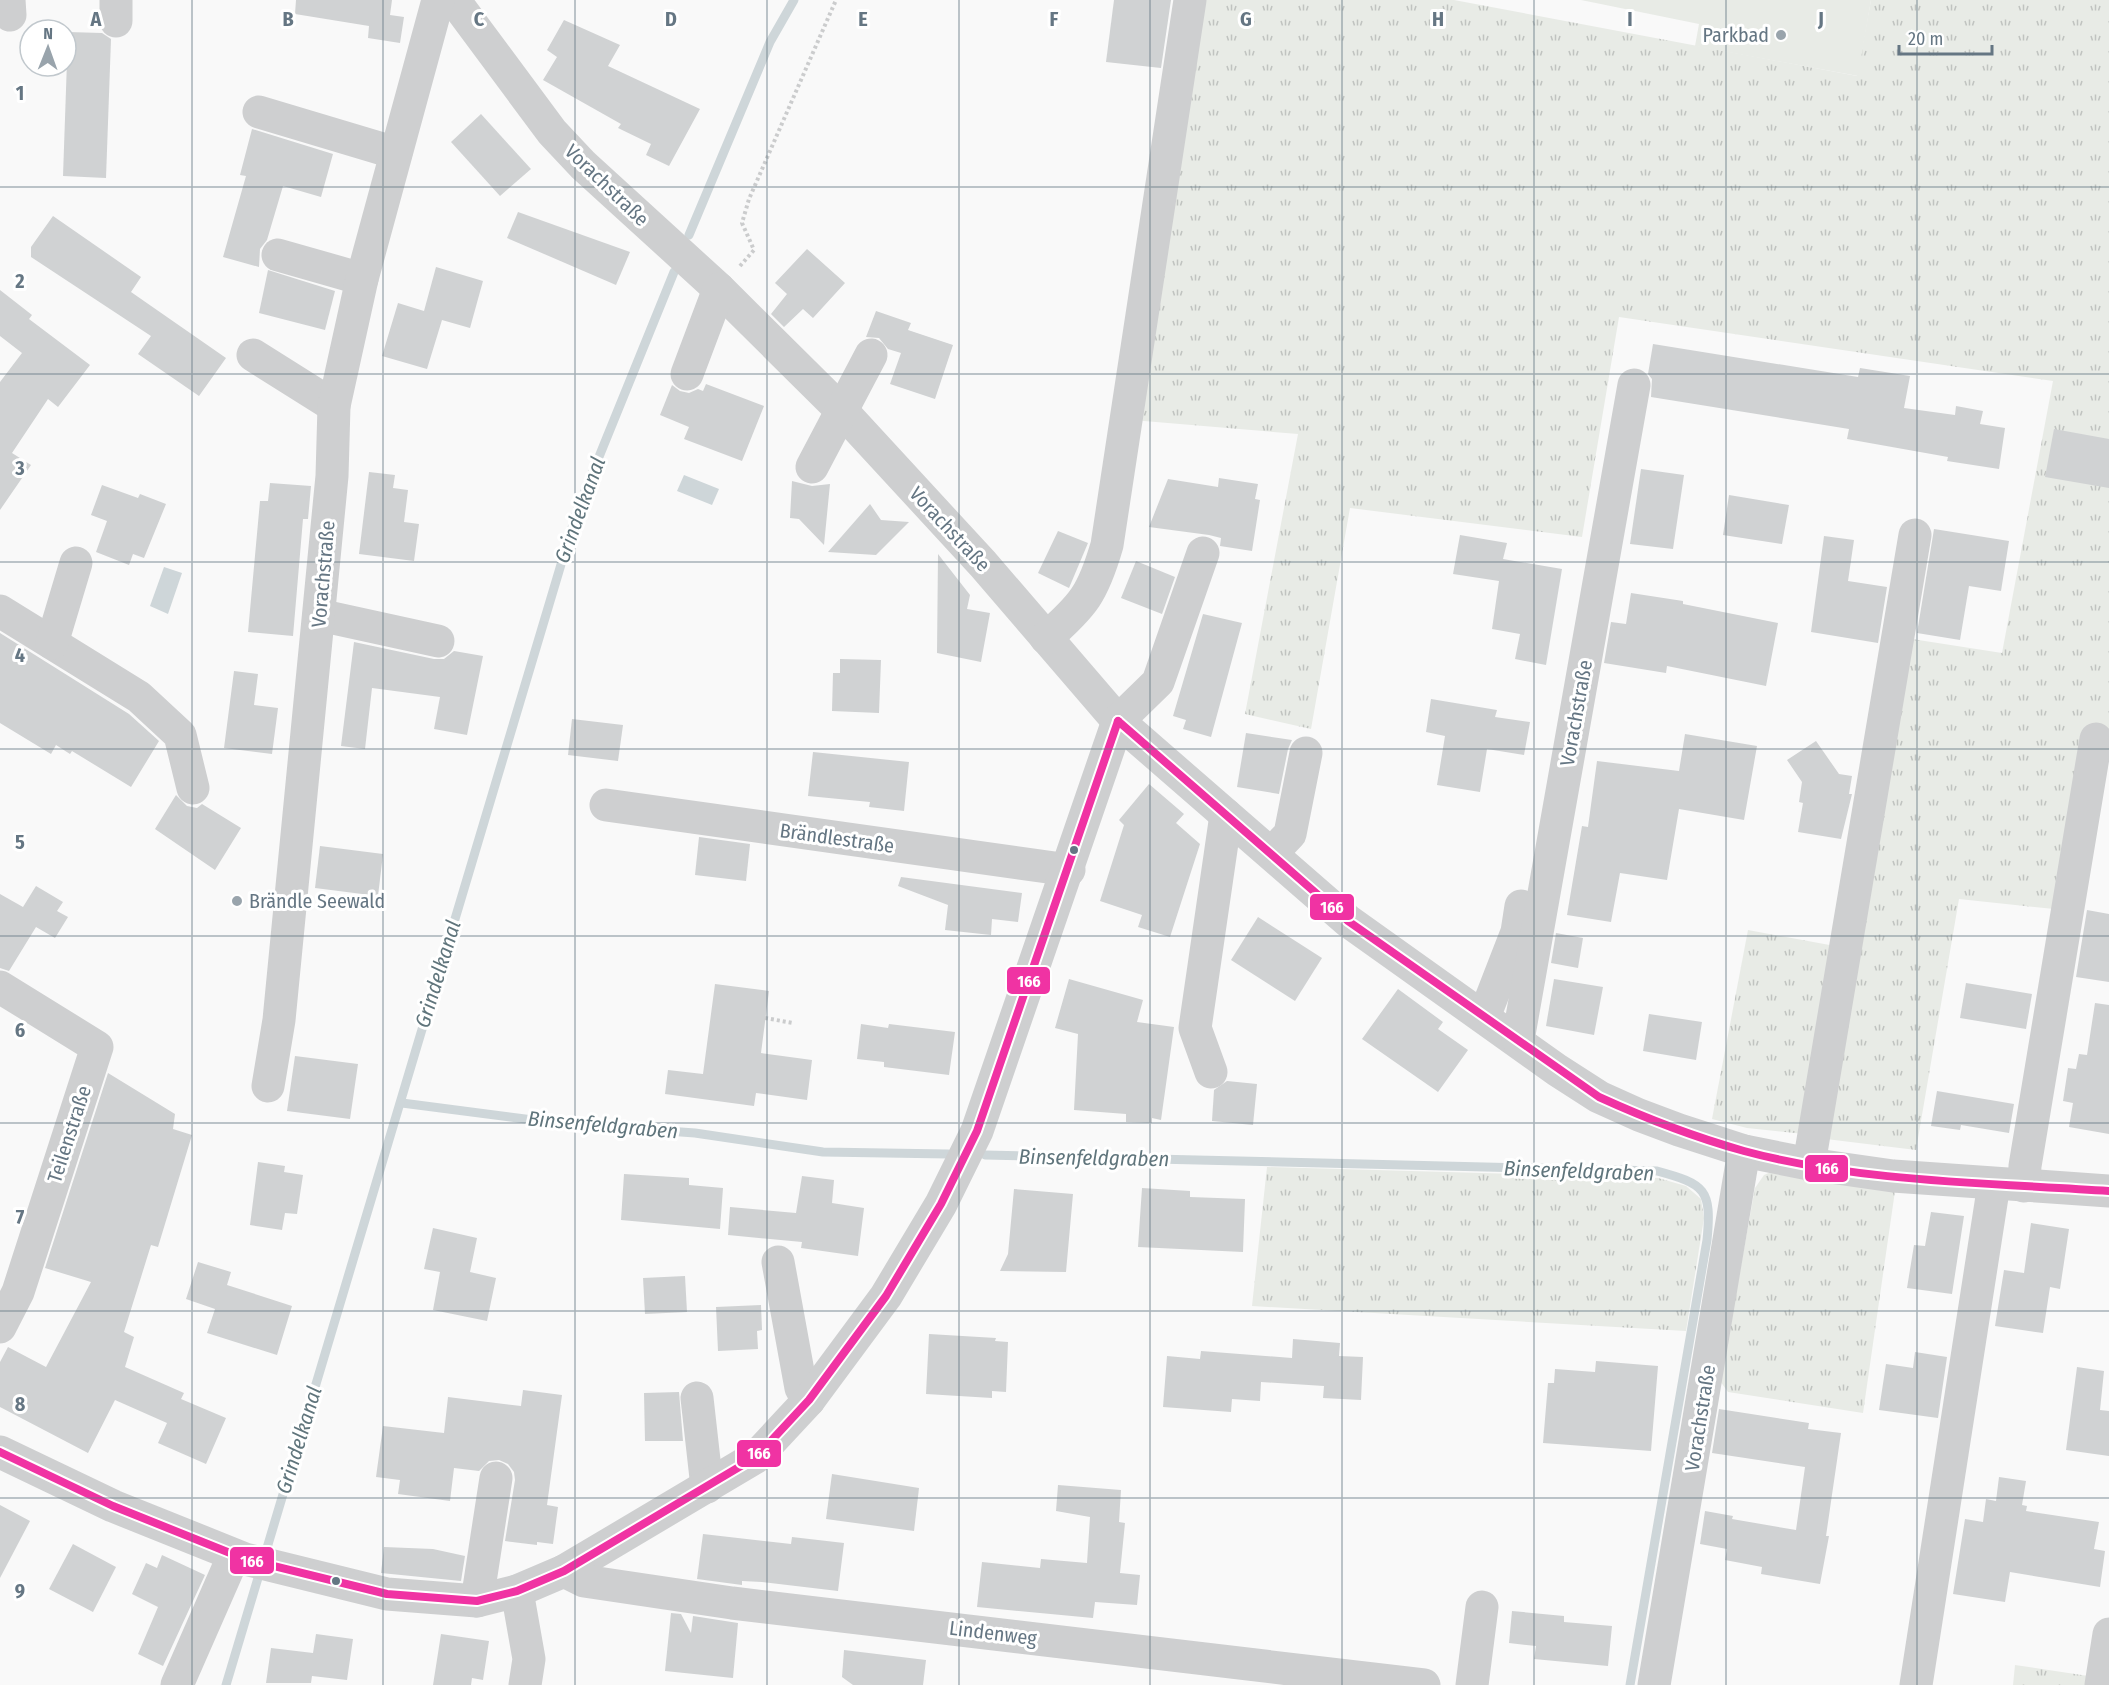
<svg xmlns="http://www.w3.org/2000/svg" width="2109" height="1685" font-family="'Fira Sans Condensed',sans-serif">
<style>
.grass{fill:url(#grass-tufts)}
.pitch{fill:#e8ebe6}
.water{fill:#ced6d9}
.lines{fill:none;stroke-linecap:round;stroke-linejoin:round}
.stream{stroke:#ced6d9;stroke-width:9}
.building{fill:#d0d2d3}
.path{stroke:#cbcccd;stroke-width:4;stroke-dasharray:3 3;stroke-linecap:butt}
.minor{stroke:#cecfd0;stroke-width:33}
.bus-1-casing{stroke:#fff;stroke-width:12}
.bus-1{stroke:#f033a3;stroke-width:8}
.grid{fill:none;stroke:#657683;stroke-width:1.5;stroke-opacity:0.55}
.poi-dot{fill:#99a4ac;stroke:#fff;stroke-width:2}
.bus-dot{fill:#657683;stroke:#fff;stroke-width:2}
.labels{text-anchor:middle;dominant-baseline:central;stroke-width:6;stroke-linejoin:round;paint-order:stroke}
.poi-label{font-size:20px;fill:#657683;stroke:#fff;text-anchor:end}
.street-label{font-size:20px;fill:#657683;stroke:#fff}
.water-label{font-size:21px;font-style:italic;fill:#60757c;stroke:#fff}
.grid-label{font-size:20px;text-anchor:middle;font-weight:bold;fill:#657683;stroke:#fff;stroke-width:6;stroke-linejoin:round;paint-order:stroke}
.line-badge{stroke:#fff;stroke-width:2}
.badge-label{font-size:16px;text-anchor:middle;font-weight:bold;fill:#fff}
</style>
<defs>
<pattern id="grass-tufts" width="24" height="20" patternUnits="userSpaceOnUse" patternTransform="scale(1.5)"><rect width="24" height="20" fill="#e8ebe6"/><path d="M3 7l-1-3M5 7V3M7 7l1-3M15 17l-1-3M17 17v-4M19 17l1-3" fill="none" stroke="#c0c3c0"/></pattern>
</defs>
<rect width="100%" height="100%" fill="#f9f9f9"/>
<g class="grass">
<polygon points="1204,0 1454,0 1857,76 1871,0 2109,0 2109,739 2054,909 1959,899 1916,1150 1826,1139 1912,639 2002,653 2053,381 1619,317 1582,537 1350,508 1311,729 1245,714 1298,434 1132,420"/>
<polygon points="1748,930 1835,946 1804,1134 1747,1128 1712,1119"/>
<polygon points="1267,1167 1658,1178 1686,1186 1701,1199 1704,1218 1686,1331 1252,1306"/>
<polygon points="1773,1171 1895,1191 1863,1413 1728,1392 1720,1381 1755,1188 1764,1175"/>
<polygon points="2015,1665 2108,1679 2109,1685 2013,1685"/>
</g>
<polygon class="pitch" points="1581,0 1871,0 1858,76 1695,46 1699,24"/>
<g class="water">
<polygon points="684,475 719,489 712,505 677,491"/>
<polygon points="164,567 182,573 168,614 150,606"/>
</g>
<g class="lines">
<g class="stream">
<polyline points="689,235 770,42 794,0"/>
<polyline points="402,1103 556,1123 695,1133 823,1152 948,1154"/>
<path d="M985 1155 1657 1171C1705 1184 1712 1189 1707 1240L1630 1685"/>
<polyline points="226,1685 577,511 674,272"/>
</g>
</g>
<g class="building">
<polygon points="296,0 392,0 390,15 404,17 400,43 368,38 369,26 295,14"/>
<polygon points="1114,0 1171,0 1161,68 1106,62"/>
<polygon points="564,20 620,45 608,66 700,109 669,166 646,155 651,144 618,128 621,124 543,80 557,57 547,50"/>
<polygon points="68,32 102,33 111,39 106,178 63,176"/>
<polygon points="481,114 531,169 500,196 451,142"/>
<polygon points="252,129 333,154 321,197 283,186 267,240 260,249 259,267 223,257 246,176 240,175"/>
<polygon points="518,212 630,252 616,285 507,238"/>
<polygon points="53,216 141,277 131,292 226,358 199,396 138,354 151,336 31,257 31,247"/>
<polygon points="807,249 845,283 813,318 803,309 784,327 771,314 787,294 775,283"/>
<polygon points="436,267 483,281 470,328 442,320 427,369 382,356 398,303 424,311"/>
<polygon points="268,270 335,291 325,330 259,313"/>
<polygon points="0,290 32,315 29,319 90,365 58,407 48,399 12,453 31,465 0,510 0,382 22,353 0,336"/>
<polygon points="876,311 911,323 908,330 953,345 935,399 890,384 901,353 888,349 879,338 866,337"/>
<polygon points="1653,344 1858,377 1860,368 1910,376 1904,408 1955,415 1956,406 1983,411 1980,424 2005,428 1999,469 1947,461 1948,457 1847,439 1849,429 1651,397 1652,379 1648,374"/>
<polygon points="706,384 764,406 742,461 684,439 689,427 660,415 672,385 680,391 689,393 698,389 703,391"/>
<polygon points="2054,429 2109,439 2109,488 2045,477"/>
<polygon points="1641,469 1684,475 1673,549 1630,544"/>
<polygon points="369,472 395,475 393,488 408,490 404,522 419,524 414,561 359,554"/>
<polygon points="1219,478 1258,484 1255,499 1260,500 1252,551 1220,546 1221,538 1209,535 1149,527 1168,479 1218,487"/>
<polygon points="792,481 812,486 830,484 824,545 799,519 790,518"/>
<polygon points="270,483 311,486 308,519 303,519 293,636 248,632 260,501 268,501"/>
<polygon points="102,485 138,498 140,494 166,504 144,558 133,554 129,565 96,552 107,521 91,515"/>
<polygon points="1729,495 1789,505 1782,544 1723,535"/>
<polygon points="870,504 881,520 909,522 876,555 828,552"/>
<polygon points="1934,529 2009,541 2001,591 1969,586 1960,640 1917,633"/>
<polygon points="1058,531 1088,543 1069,588 1038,573"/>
<polygon points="1460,535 1507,543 1503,559 1562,569 1546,665 1515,659 1520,634 1492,629 1499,581 1453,574"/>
<polygon points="1824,536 1854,540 1848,581 1887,587 1878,643 1811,632"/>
<polygon points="938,554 970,595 967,609 990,613 981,662 937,653"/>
<polygon points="1136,561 1175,577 1162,614 1121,598"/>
<polygon points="1631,593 1683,601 1683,604 1778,623 1766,686 1667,666 1666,673 1604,663 1611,622 1626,624"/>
<polygon points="1203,614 1242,623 1211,737 1183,729 1186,720 1173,716"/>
<polygon points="0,633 129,714 159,741 131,787 72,751 70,754 56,745 51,754 0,723"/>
<polygon points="354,642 434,659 444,659 454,651 483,656 467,735 434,729 440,697 372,688 365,749 341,746"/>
<polygon points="840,659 881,660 879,713 832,711 833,673 840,673"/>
<polygon points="234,671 258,674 254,705 278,708 272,754 224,748"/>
<polygon points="1431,699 1497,710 1495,717 1530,722 1524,755 1487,749 1480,792 1437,785 1445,736 1426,732"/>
<polygon points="572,719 623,725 618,761 568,755"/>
<polygon points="1246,733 1292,740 1288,749 1279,794 1237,787"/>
<polygon points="1685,734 1757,746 1744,820 1679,809 1667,880 1620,873 1611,922 1567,915 1582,826 1588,827 1597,761 1679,771"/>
<polygon points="1816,741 1839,774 1852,776 1849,794 1852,794 1841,839 1798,832 1803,803 1799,802 1802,782 1787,760"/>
<polygon points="813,752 909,762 904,811 869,807 870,802 808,796"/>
<polygon points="1149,784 1184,814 1176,823 1200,844 1170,937 1138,927 1142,915 1100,901 1124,825 1119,820"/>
<polygon points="176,795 187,806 197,808 202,804 241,828 215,870 155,829"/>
<polygon points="699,837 750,844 746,881 695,875"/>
<polygon points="320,846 383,854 378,896 315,888"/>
<polygon points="901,877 1022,893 1018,922 992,919 991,935 945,930 948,905 898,886"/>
<polygon points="36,886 63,902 57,911 68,917 55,938 36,927 9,971 0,968 0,894 23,907"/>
<polygon points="2087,910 2109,914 2109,982 2076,977"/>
<polygon points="1258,917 1322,958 1295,1001 1231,960"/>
<polygon points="1556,933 1583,938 1578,968 1551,963"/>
<polygon points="1069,979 1143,1000 1137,1022 1174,1027 1161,1120 1152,1118 1152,1123 1126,1122 1126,1114 1074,1110 1078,1034 1055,1028"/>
<polygon points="1554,979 1603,987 1594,1035 1546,1026"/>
<polygon points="1966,983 2032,994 2026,1029 1960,1018"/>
<polygon points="715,984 769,991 761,1053 812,1060 807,1100 756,1093 754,1106 665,1094 668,1070 703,1074"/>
<polygon points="1398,989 1443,1022 1438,1029 1468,1050 1438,1092 1362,1039"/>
<polygon points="2095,1003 2109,1005 2109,1134 2069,1127 2073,1103 2063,1101 2068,1068 2076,1069 2079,1054 2087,1055"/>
<polygon points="1649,1014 1702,1022 1696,1060 1643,1051"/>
<polygon points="861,1024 888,1028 889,1024 955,1032 949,1075 884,1067 884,1062 857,1059"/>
<polygon points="295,1056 358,1064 350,1119 287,1111"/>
<polygon points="108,1073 175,1114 173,1129 192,1135 158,1247 151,1245 124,1332 134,1337 125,1367 184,1393 181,1399 226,1418 206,1464 158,1443 167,1423 115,1400 88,1453 0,1407 0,1362 8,1347 46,1367 91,1282 45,1268"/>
<polygon points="1227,1081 1257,1084 1253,1125 1212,1121 1214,1090"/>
<polygon points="1937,1091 2014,1104 2009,1133 1961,1125 1960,1130 1931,1126"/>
<polygon points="258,1162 285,1166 284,1172 303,1175 297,1214 285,1213 282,1230 250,1225"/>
<polygon points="624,1174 689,1178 689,1185 723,1188 720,1229 621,1220"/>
<polygon points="802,1176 834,1180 832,1203 864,1208 858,1256 801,1248 802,1242 728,1235 730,1207 796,1213"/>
<polygon points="1142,1188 1190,1191 1190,1197 1245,1199 1243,1252 1138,1247"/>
<polygon points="1014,1189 1073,1194 1066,1272 1000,1271 1008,1254"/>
<polygon points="1931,1212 1964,1216 1952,1294 1907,1288 1914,1245 1925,1246"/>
<polygon points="2031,1223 2069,1229 2060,1289 2050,1287 2043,1333 1995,1326 2004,1270 2024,1273"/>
<polygon points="433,1228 477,1238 470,1272 496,1278 487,1321 433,1310 440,1272 424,1269"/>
<polygon points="198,1262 231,1272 227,1285 292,1306 277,1355 207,1333 215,1309 186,1299"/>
<polygon points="685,1276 687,1312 645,1314 643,1278"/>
<polygon points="761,1305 762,1330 757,1331 758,1349 718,1351 716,1307"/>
<polygon points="929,1334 996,1338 995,1341 1008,1342 1006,1392 992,1391 992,1398 926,1394"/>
<polygon points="1293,1339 1340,1343 1339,1356 1363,1357 1361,1400 1323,1398 1324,1386 1261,1382 1260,1401 1232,1399 1231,1412 1163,1407 1167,1356 1200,1359 1201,1351 1292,1358"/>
<polygon points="1915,1352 1947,1357 1938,1418 1879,1410 1886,1364 1913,1368"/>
<polygon points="1596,1361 1658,1366 1651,1451 1543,1443 1548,1383 1554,1383 1555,1369 1595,1372"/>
<polygon points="2077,1367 2104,1371 2100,1410 2109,1411 2109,1456 2066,1450"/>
<polygon points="523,1390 562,1395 547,1505 558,1507 553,1544 537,1542 537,1545 505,1541 515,1480 514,1472 508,1464 499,1460 489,1461 479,1471 454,1468 450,1501 398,1494 400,1480 376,1477 383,1426 444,1433 448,1397 521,1406"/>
<polygon points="679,1392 683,1441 645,1441 644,1393"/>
<polygon points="1719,1409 1809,1423 1808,1429 1841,1433 1826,1536 1829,1536 1820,1584 1761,1574 1762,1567 1725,1560 1727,1549 1700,1544 1705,1511 1733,1516 1732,1519 1796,1530 1805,1467 1712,1453"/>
<polygon points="832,1474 919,1488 914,1531 826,1519"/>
<polygon points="1999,1477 2026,1481 2022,1505 2027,1506 2026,1511 2099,1522 2094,1549 2105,1551 2100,1587 2010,1572 2005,1602 1953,1594 1965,1519 1983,1522 1986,1499 1996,1501"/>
<polygon points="1058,1485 1121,1490 1119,1522 1125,1523 1120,1573 1140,1575 1137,1605 1095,1602 1093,1618 977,1607 982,1562 1040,1568 1041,1559 1087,1563 1090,1517 1056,1511"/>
<polygon points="0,1505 30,1521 0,1578"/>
<polygon points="703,1534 791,1544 792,1537 844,1543 838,1591 762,1582 742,1581 742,1585 697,1579"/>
<polygon points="73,1544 116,1567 93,1612 49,1589"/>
<polygon points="384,1547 433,1549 465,1556 461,1581 381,1573"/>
<polygon points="162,1555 205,1575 163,1666 138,1654 158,1607 132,1594 146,1563 157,1568"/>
<polygon points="1512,1611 1564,1616 1564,1622 1612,1626 1608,1666 1534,1659 1536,1646 1509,1643"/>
<polygon points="671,1613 681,1614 691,1633 693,1616 738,1623 733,1678 665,1671"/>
<polygon points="316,1634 353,1639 347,1680 312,1676 311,1683 266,1683 271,1648 313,1653"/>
<polygon points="441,1634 489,1641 483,1680 472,1678 471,1685 433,1685"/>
<polygon points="844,1650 926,1660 923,1685 853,1685 842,1677"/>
</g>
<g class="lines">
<g class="path">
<polyline points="740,266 754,250 742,223 749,199 836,0"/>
<polyline points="765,1018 793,1023"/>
</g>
<g class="minor">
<polyline points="9,0 10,15"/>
<polyline points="454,0 552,132 583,165 719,289 842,411 983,564 1118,721 1348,921 1557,1070 1599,1097 1639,1115 1679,1130 1744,1151 1809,1164 1893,1176 2109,1191"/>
<polyline points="116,21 116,0"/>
<polyline points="259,112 396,153"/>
<polyline points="278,255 362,279"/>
<polyline points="253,355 334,406"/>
<polyline points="687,374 719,289"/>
<polyline points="812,467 871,355"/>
<polyline points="0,611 139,697 180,735 193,788"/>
<polyline points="319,615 438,641"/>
<path d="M1046 638C1084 605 1093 593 1107 545L1190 0"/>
<polyline points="52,643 76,563"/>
<polyline points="606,805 1069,870"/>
<polyline points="1272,853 1290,834 1306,753"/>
<polyline points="0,987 97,1047 18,1292 0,1327"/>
<polyline points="1484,1017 1517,932 1521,906"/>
<polyline points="1518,1040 1634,385"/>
<polyline points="1211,1072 1195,1028 1226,815"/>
<polyline points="268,1086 279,1020 332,476 334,406 362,279 438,0"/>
<polyline points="1809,1164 1915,535"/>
<polyline points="2024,1186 2025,1166 2096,739"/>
<polyline points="778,1262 801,1388 809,1400"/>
<polyline points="697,1398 707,1487"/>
<polyline points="0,1452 113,1506 245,1559 387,1594 477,1601 517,1591 564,1571 756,1457 809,1400 886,1296 941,1204 977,1131 1118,721 1158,682 1203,553"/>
<polyline points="564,1571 584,1581 732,1603 1424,1685"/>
<polyline points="517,1591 529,1659 525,1685"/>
<polyline points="477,1601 496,1478"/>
<polyline points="177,1685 234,1555"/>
<polyline points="1472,1685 1482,1607"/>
<polyline points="1654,1685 1744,1151"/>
<polyline points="1916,1685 1994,1184"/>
<polyline points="2101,1685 2109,1634"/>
</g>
<g class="bus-1-casing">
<g id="bus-1">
<path d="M1118 721 1348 921 1599 1097C1645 1118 1694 1137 1744 1151 1858 1182 1991 1183 2109 1191"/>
<polyline points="0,1452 113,1506 245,1559 387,1594 477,1601 517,1591 564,1571 756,1457 809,1400 886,1296 941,1204 977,1131 1118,721"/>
</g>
</g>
<use href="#bus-1" class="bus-1"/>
</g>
<path class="grid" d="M192 0V1685M383 0V1685M575 0V1685M767 0V1685M959 0V1685M1150 0V1685M1342 0V1685M1534 0V1685M1726 0V1685M1917 0V1685M0 187H2109M0 374H2109M0 562H2109M0 749H2109M0 936H2109M0 1123H2109M0 1311H2109M0 1498H2109"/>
<g class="poi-dot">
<circle cx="1781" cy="35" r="6"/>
<circle cx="237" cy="901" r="6"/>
</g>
<g class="bus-dot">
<circle cx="1074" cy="850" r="5"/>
<circle cx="336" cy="1581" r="5"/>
</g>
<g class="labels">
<g class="poi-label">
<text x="1769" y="35">Parkbad</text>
<text x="249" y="901" text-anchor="start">Brändle Seewald</text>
</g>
<g class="street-label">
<text transform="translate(607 185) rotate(44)">Vorachstraße</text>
<text transform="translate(950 529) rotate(47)">Vorachstraße</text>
<text transform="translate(323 574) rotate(-85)">Vorachstraße</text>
<text transform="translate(1576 713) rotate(-80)">Vorachstraße</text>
<text transform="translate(837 838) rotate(8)">Brändlestraße</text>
<text transform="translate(69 1134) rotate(-72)">Teilenstraße</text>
<text transform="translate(1700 1418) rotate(-81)">Vorachstraße</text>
<text transform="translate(993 1633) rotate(7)">Lindenweg</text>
</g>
<g class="water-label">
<text transform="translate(580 510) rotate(-70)">Grindelkanal</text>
<text transform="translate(438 974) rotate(-73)">Grindelkanal</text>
<text transform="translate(603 1125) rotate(5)">Binsenfeldgraben</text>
<text transform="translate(1094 1158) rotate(1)">Binsenfeldgraben</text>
<text transform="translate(1579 1171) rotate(2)">Binsenfeldgraben</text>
<text transform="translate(299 1440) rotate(-73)">Grindelkanal</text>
</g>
</g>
<g class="grid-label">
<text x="96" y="26">A</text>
<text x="288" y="26">B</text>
<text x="479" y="26">C</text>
<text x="671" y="26">D</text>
<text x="863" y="26">E</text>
<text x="1054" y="26">F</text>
<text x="1246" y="26">G</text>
<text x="1438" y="26">H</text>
<text x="1630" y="26">I</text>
<text x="1821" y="26">J</text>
<text x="20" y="100">1</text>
<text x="20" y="288">2</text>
<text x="20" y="475">3</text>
<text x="20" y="662">4</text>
<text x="20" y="849">5</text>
<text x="20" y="1037">6</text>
<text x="20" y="1224">7</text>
<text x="20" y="1411">8</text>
<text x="20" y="1598">9</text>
</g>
<g class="line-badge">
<rect x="1309" y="893" width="46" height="28" rx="6" fill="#f033a3"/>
<rect x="1006" y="966" width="45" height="29" rx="6" fill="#f033a3"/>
<rect x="1804" y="1154" width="45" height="29" rx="6" fill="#f033a3"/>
<rect x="736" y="1439" width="46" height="29" rx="6" fill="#f033a3"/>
<rect x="229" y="1546" width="46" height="29" rx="6" fill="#f033a3"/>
</g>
<g class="badge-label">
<text x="1332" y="913">166</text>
<text x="1029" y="987">166</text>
<text x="1827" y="1174">166</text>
<text x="759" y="1459">166</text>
<text x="252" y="1567">166</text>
</g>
<g transform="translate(48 48) rotate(1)"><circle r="28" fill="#ffffff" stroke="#c1c8cd" stroke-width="1.5"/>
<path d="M0-4.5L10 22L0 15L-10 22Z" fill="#99a4ac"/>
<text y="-9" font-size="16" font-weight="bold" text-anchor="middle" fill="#657683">N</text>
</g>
<path d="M1899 45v9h93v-9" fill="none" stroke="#657683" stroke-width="3"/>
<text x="1908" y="45" font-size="18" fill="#657683" stroke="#ffffff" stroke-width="4.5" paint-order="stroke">20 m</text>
</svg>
